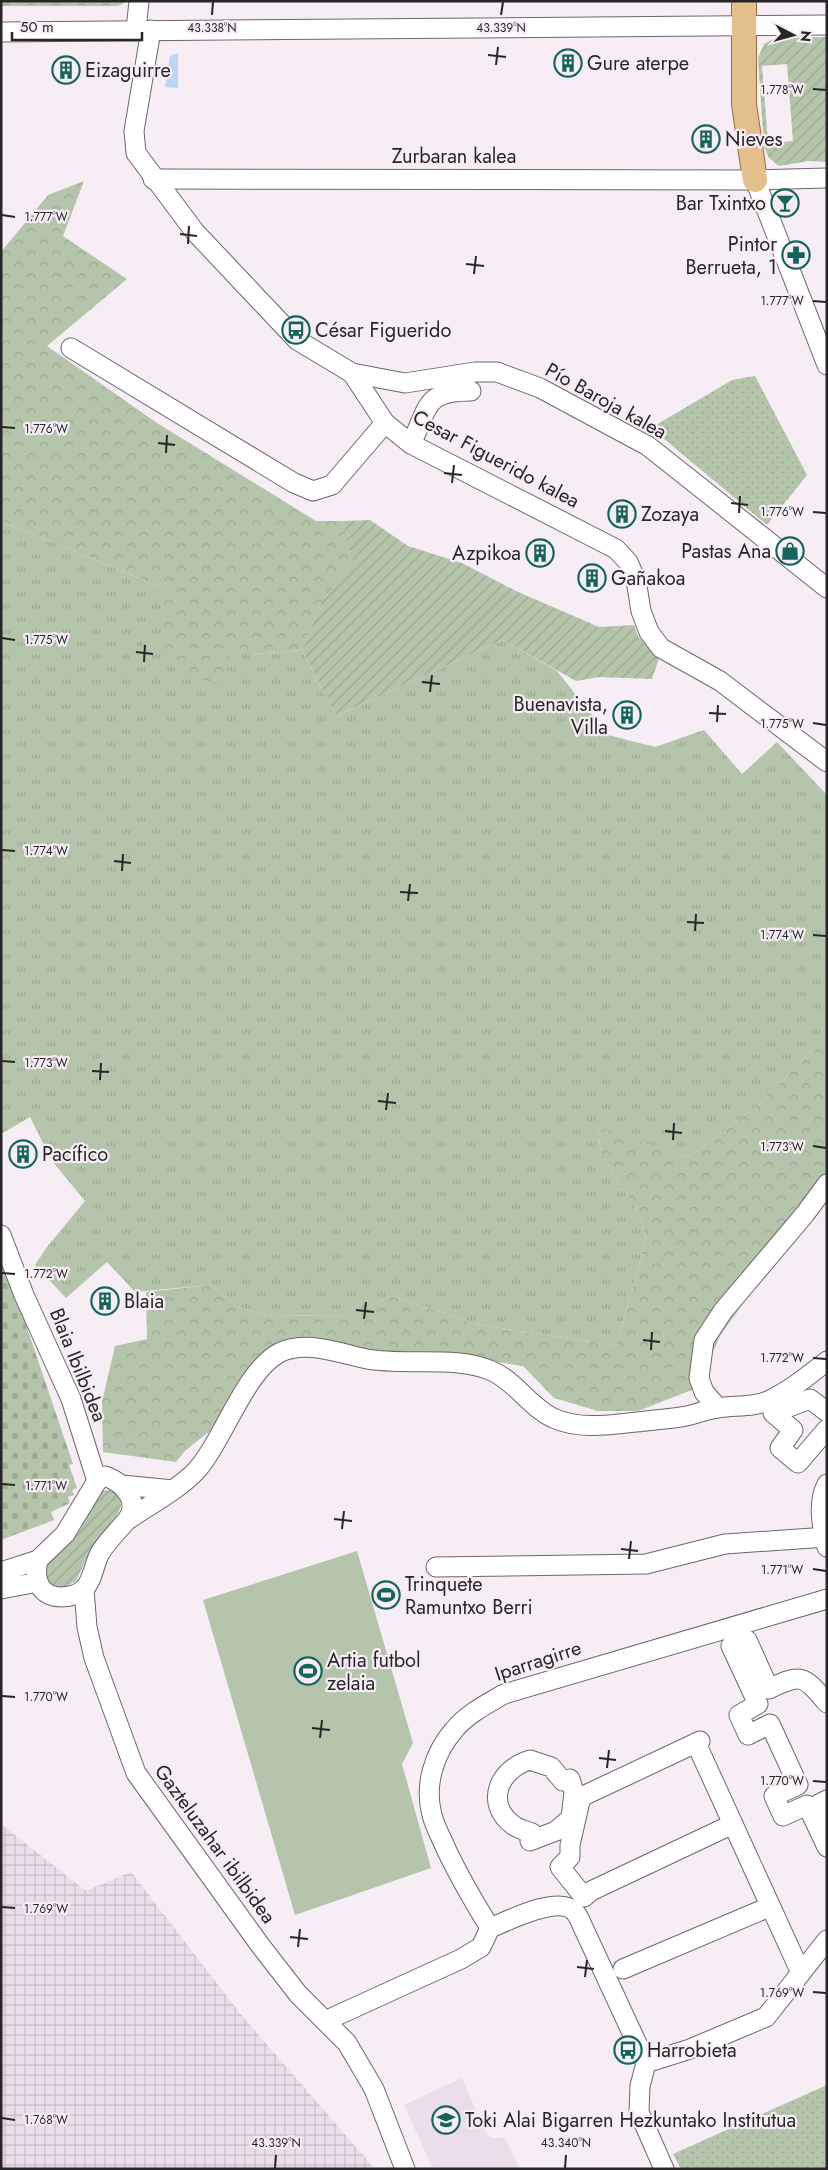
<svg xmlns="http://www.w3.org/2000/svg" width="828" height="2170" font-family="Jost,sans-serif">
<style>
.built{fill:#ebddea}
.industrial{fill:url(#industrial-grid)}
.grass{fill:url(#grass-tufts)}
.forest{fill:url(#forest-crowns)}
.cemetery{fill:url(#cemetery-stones)}
.park{fill:url(#park-dots)}
.garden{fill:url(#garden-furrows);fill-rule:evenodd}
.pitch{fill:#b5c5ab}
.water{fill:#bbd6f6}
.lines{fill:none;stroke-linecap:round;stroke-linejoin:round}
.minor-casing{stroke:#6d666d;stroke-width:21}
.major-casing{stroke:#966d37;stroke-width:26}
.minor{stroke:#fff;stroke-width:19}
.major{stroke:#e3bf8c;stroke-width:24}
.ticks{fill:none;stroke:#282528;stroke-width:2}
.labels{text-anchor:middle;dominant-baseline:central;stroke-width:4.5;stroke-linejoin:round;paint-order:stroke}
.poi-label{font-size:20px;fill:#282528;stroke:#f6edf5;text-anchor:start}
.street-label{font-size:20px;fill:#282528;stroke:#f6edf5}
.ticks-label{font-size:12px;text-anchor:middle;fill:#282528;stroke:#f6edf5;stroke-width:4.5;stroke-linejoin:round;paint-order:stroke}
</style>
<defs>
<pattern id="industrial-grid" width="8" height="8" patternUnits="userSpaceOnUse" patternTransform="scale(1.25)"><rect width="8" height="8" fill="#ebddea"/><path d="M0 4h8M4 0v8" fill="none" stroke="#cabec9"/></pattern>
<pattern id="grass-tufts" width="24" height="20" patternUnits="userSpaceOnUse" patternTransform="scale(1.25)"><rect width="24" height="20" fill="#b5c5ab"/><path d="M3 7l-1-3M5 7V3M7 7l1-3M15 17l-1-3M17 17v-4M19 17l1-3" fill="none" stroke="#9ca993"/></pattern>
<pattern id="forest-crowns" width="20" height="18" patternUnits="userSpaceOnUse" patternTransform="scale(1.25)"><rect width="20" height="18" fill="#b5c5ab"/><path d="M2 6a3 3 0 1 1 6 0M12 15a3 3 0 1 1 6 0" fill="none" stroke="#9ca993"/></pattern>
<pattern id="cemetery-stones" width="16" height="16" patternUnits="userSpaceOnUse" patternTransform="scale(1.25)"><rect width="16" height="16" fill="#b5c5ab"/><path d="M2 7V4a2 2 0 0 1 4 0v3zM10 15v-3a2 2 0 0 1 4 0v3z" fill="#9ca993"/></pattern>
<pattern id="park-dots" width="8" height="8" patternUnits="userSpaceOnUse" patternTransform="scale(1.25)"><rect width="8" height="8" fill="#b5c5ab"/><path d="M2 2h.1M6 6h.1" fill="none" stroke="#9ca993" stroke-width="1.8" stroke-linecap="round"/></pattern>
<pattern id="garden-furrows" width="10" height="10" patternUnits="userSpaceOnUse" patternTransform="scale(1.25)"><rect width="10" height="10" fill="#b5c5ab"/><path d="M-1 1l2-2M0 10L10 0M9 11l2-2" fill="none" stroke="#9ca993"/></pattern>
</defs>
<rect width="100%" height="100%" fill="#f6edf5"/>
<polygon class="built" points="462,2078 487,2135 493,2138 505,2138 520,2169 433,2169 404,2105"/>
<polygon class="industrial" points="1,1824 86,1891 131,1872 243,2017 375,2169 1,2169"/>
<polygon class="grass" points="1,521 163,588 254,654 302,650 336,716 503,640 557,671 608,735 655,747 704,730 742,774 777,742 827,795 827,1034 759,1105 689,1157 598,1129 601,1153 641,1218 646,1238 617,1346 481,1325 391,1296 351,1315 267,1316 238,1307 210,1285 135,1292 107,1262 66,1298 35,1265 47,1247 85,1201 52,1161 30,1117 1,1134"/>
<g class="forest">
<polygon points="1,1 124,1 124,3 118,6 1,6"/>
<polygon points="84,181 63,236 127,279 47,346 157,423 316,521 342,521 354,561 321,603 302,650 254,654 231,650 223,684 188,678 161,658 163,588 1,521 1,252 48,195"/>
<polygon points="827,1034 827,1185 720,1336 697,1388 638,1411 598,1411 554,1398 523,1366 462,1357 359,1351 291,1344 231,1414 185,1451 176,1462 103,1452 102,1402 115,1346 147,1339 146,1292 210,1285 238,1307 267,1316 351,1315 391,1296 481,1325 617,1346 646,1238 641,1218 601,1153 598,1128 689,1157 759,1105"/>
</g>
<polygon class="cemetery" points="1,1251 73,1464 69,1465 77,1488 72,1490 74,1495 68,1497 70,1503 51,1512 54,1520 1,1540"/>
<g class="park">
<polygon points="755,376 807,475 767,525 651,428 732,380"/>
<polygon points="827,2085 827,2169 681,2169 673,2154"/>
</g>
<g class="garden">
<path d="M827 37V162L809 161 779 166 769 158 764 146 758 58 764 44 775 38ZM787 64 793 141 768 143 762 66Z"/>
<polygon points="370,520 408,546 462,563 516,591 599,627 634,625 638,636 659,658 652,679 599,677 576,681 503,640 336,716 302,650 321,603 353,561 342,521"/>
<path d="M111 1490 120 1496 121 1506 118 1514 92 1547 76 1581 63 1588 57 1589 49 1585 45 1571C51 1555 67 1547 78 1533 87 1520 91 1504 100 1491Z"/>
</g>
<polygon class="pitch" points="357,1551 413,1743 402,1764 431,1868 295,1915 203,1600"/>
<polygon class="water" points="178,53 178,88 165,87 170,56"/>
<g class="lines">
<g class="minor-casing">
<g id="minor">
<polyline points="136,30 139,1"/>
<polyline points="151,30 134,131 136,153 195,232 297,340 352,373 385,423 411,444 616,549 628,562 636,580 641,611 649,632 661,648 720,681 827,762"/>
<polyline points="1,32 827,25"/>
<polyline points="153,179 755,180 827,178"/>
<polyline points="755,180 827,365"/>
<polyline points="71,348 294,483 313,491 332,485 385,423"/>
<polyline points="352,373 405,383 475,372 497,372 540,388 648,446 827,588"/>
<path d="M411 444C429 407 424 391 471 391"/>
<polyline points="1,1235 24,1295 71,1399 97,1481"/>
<polyline points="718,1408 704,1392 699,1378 704,1340 723,1311 805,1214 827,1184"/>
<polyline points="827,1412 810,1399 773,1413 793,1430 780,1448 798,1463 827,1429"/>
<path d="M827 1484C817 1502 822 1527 827 1547"/>
<polyline points="122,1485 173,1490"/>
<path d="M129 1519C151 1504 176 1491 195 1472 223 1442 244 1372 279 1353 305 1339 341 1354 367 1359 406 1366 456 1355 492 1371 516 1382 530 1407 553 1418 582 1431 615 1424 646 1421 659 1419 673 1419 686 1416 697 1414 707 1409 718 1408 735 1405 753 1408 770 1400 791 1390 809 1375 827 1361"/>
<polyline points="436,1567 646,1564 725,1544 827,1537"/>
<path d="M1 1572 38 1560 65 1534 97 1481 105 1476C122 1482 142 1501 127 1520 118 1531 107 1541 100 1553 94 1564 93 1580 84 1589 73 1599 48 1601 40 1586 35 1578 36 1569 38 1560"/>
<polyline points="1,1589 38,1582"/>
<polyline points="84,1589 87,1627 94,1658 136,1773 260,1945 298,1994 347,2043 374,2089 405,2169"/>
<path d="M827 1703C803 1675 802 1673 769 1689L747 1640 731 1646 758 1704 739 1715 748 1735 770 1724 798 1785 774 1796 783 1816 807 1805 827 1847"/>
<polyline points="700,1741 581,1797 570,1845 570,1857 560,1867 584,1897 591,1891 733,1824"/>
<polyline points="696,1743 801,1973"/>
<path d="M530 1760 551 1767 563 1781 570 1779 574 1792 571 1818 556 1831 530 1841 532 1833C526 1831 518 1829 513 1825 484 1803 499 1769 530 1760Z"/>
<polyline points="827,1800 819,1804 827,1821"/>
<path d="M490 1928C474 1902 460 1878 447 1851 442 1839 435 1827 432 1815 424 1785 434 1753 454 1730 467 1714 487 1704 504 1694L827 1599"/>
<path d="M490 1928C508 1921 557 1895 574 1911 577 1914 580 1920 582 1925L646 2063 640 2086 639 2112 664 2169"/>
<polyline points="623,1969 762,1910"/>
<polyline points="325,2021 461,1959 481,1947 490,1928"/>
<polyline points="646,2063 690,2049 766,2017 827,1940"/>
</g>
</g>
<g class="major-casing">
<polyline id="major" points="744,1 744,104 755,180"/>
</g>
<use href="#minor" class="minor"/>
<use href="#major" class="major"/>
</g>
<path class="ticks" d="M212 15 213 2M501 15 503 2M488 55 506 57M496 65 498 47M813 89 826 90M2 215 15 217M180 234 197 236M188 244 189 226M466 264 484 266M474 274 476 256M813 301 826 302M2 427 15 428M158 443 175 445M166 453 167 435M444 473 462 475M452 483 454 465M731 503 748 505M813 512 826 513M739 513 740 496M2 638 15 640M136 652 153 654M144 662 145 645M422 682 440 684M430 692 432 675M709 713 726 714M717 722 718 705M813 723 826 725M2 850 15 851M114 861 131 863M122 871 123 854M400 892 418 893M408 901 410 884M687 922 704 923M695 931 696 914M813 935 826 936M2 1061 15 1062M92 1071 109 1072M100 1080 101 1063M378 1101 396 1103M386 1110 388 1093M665 1131 682 1133M673 1140 674 1123M813 1146 826 1148M2 1273 15 1274M356 1310 374 1312M364 1319 366 1302M643 1340 660 1342M651 1350 652 1332M813 1358 826 1359M2 1484 15 1485M334 1519 352 1521M342 1529 344 1511M621 1549 638 1551M629 1559 631 1541M813 1569 826 1571M2 1696 15 1697M312 1728 330 1730M320 1738 322 1720M599 1758 616 1760M607 1768 609 1750M813 1781 826 1782M2 1907 15 1908M290 1937 308 1939M298 1947 300 1929M577 1967 594 1969M585 1977 587 1960M813 1992 826 1993M2 2118 15 2120M275 2168 276 2155M565 2168 566 2155"/>
<defs>
<g id="building-ring" transform="scale(1.4375)"><circle r="9.5" fill="#f6edf5" stroke="#16635e" stroke-width="1.5"/><path d="M-4-6H4V6H1V3H-1V6H-4ZM-2.5-4.3h1.7v1.8h-1.7ZM.8-4.3h1.7v1.8H.8ZM-2.5-1h1.7V.8h-1.7ZM.8-1h1.7V.8H.8Z" fill="#16635e"/></g>
<g id="bar-ring" transform="scale(1.4375)"><circle r="9.5" fill="#f6edf5" stroke="#16635e" stroke-width="1.5"/><path d="M-6-5H6L.8 .8V4.5H3.5V6h-7V4.5H-.8V.8Z" fill="#16635e"/></g>
<g id="pharmacy-ring" transform="scale(1.4375)"><circle r="9.5" fill="#f6edf5" stroke="#16635e" stroke-width="1.5"/><path d="M-2-6h4v4h4v4h-4v4h-4v-4h-4v-4h4Z" fill="#16635e"/></g>
<g id="bus-ring" transform="scale(1.4375)"><circle r="9.5" fill="#f6edf5" stroke="#16635e" stroke-width="1.5"/><path d="M-5-6H5V4H4V6H2V4H-2V6H-4V4H-5ZM-3.5-4V0h7V-4ZM-3.5 1.2v1.5H-2V1.2ZM2 1.2v1.5H3.5V1.2Z" fill="#16635e"/></g>
<g id="shop-ring" transform="scale(1.4375)"><circle r="9.5" fill="#f6edf5" stroke="#16635e" stroke-width="1.5"/><path d="M-5-2.5h2.3a2.7 3.5 0 0 1 5.4 0H5L5.5 6h-11ZM-1.5-2.5h3a1.5 2.3 0 0 0-3 0Z" fill="#16635e"/></g>
<g id="stadium-ring" transform="scale(1.4375)"><circle r="9.5" fill="#f6edf5" stroke="#16635e" stroke-width="1.5"/><path d="M0-5a6.5 5 0 1 0 0 10a6.5 5 0 1 0 0-10ZM-3.5-1.8h7v3.6h-7Z" fill="#16635e"/></g>
<g id="school-ring" transform="scale(1.4375)"><circle r="9.5" fill="#f6edf5" stroke="#16635e" stroke-width="1.5"/><path d="M0-5L7-2L0 1L-7-2ZM-4 1L0 2.5L4 1V4Q0 6-4 4Z" fill="#16635e"/></g>
</defs>
<g fill-rule="evenodd">
<use href="#building-ring" x="568" y="63"/>
<use href="#building-ring" x="66" y="70"/>
<use href="#building-ring" x="706" y="139"/>
<use href="#bar-ring" x="785" y="203"/>
<use href="#pharmacy-ring" x="796" y="255"/>
<use href="#bus-ring" x="296" y="330"/>
<use href="#building-ring" x="622" y="514"/>
<use href="#shop-ring" x="790" y="551"/>
<use href="#building-ring" x="540" y="553"/>
<use href="#building-ring" x="592" y="578"/>
<use href="#building-ring" x="627" y="715"/>
<use href="#building-ring" x="23" y="1154"/>
<use href="#building-ring" x="105" y="1301"/>
<use href="#stadium-ring" x="386" y="1595"/>
<use href="#stadium-ring" x="308" y="1671"/>
<use href="#bus-ring" x="628" y="2050"/>
<use href="#school-ring" x="446" y="2120"/>
</g>
<g class="labels">
<g class="poi-label">
<text x="587" y="63">Gure aterpe</text>
<text x="85" y="70">Eizaguirre</text>
<text x="725" y="139">Nieves</text>
<text x="766" y="203" text-anchor="end">Bar Txintxo</text>
<text x="777" y="244" text-anchor="end">Pintor<tspan x="777" dy="23">Berrueta, 1</tspan></text>
<text x="315" y="330">César Figuerido</text>
<text x="641" y="514">Zozaya</text>
<text x="771" y="551" text-anchor="end">Pastas Ana</text>
<text x="521" y="553" text-anchor="end">Azpikoa</text>
<text x="611" y="578">Gañakoa</text>
<text x="608" y="704" text-anchor="end">Buenavista,<tspan x="608" dy="23">Villa</tspan></text>
<text x="42" y="1154">Pacífico</text>
<text x="124" y="1301">Blaia</text>
<text x="405" y="1584">Trinquete<tspan x="405" dy="23">Ramuntxo Berri</tspan></text>
<text x="327" y="1660">Artia futbol<tspan x="327" dy="23">zelaia</tspan></text>
<text x="647" y="2050">Harrobieta</text>
<text x="465" y="2120">Toki Alai Bigarren Hezkuntako Institutua</text>
</g>
<g class="street-label">
<text x="454" y="156">Zurbaran kalea</text>
<text transform="translate(606 401) rotate(29)">Pío Baroja kalea</text>
<text transform="translate(496 459) rotate(28)">Cesar Figuerido kalea</text>
<text transform="translate(78 1365) rotate(68)">Blaia Ibilbidea</text>
<text transform="translate(538 1661) rotate(-18)">Iparragirre</text>
<text transform="translate(215 1844) rotate(54)">Gazteluzahar ibilbidea</text>
</g>
</g>
<g class="ticks-label">
<text x="212" y="32">43.338°N</text>
<text x="501" y="32">43.339°N</text>
<text x="782" y="94">1.778°W</text>
<text x="46" y="221">1.777°W</text>
<text x="782" y="305">1.777°W</text>
<text x="46" y="433">1.776°W</text>
<text x="782" y="516">1.776°W</text>
<text x="46" y="644">1.775°W</text>
<text x="782" y="728">1.775°W</text>
<text x="46" y="855">1.774°W</text>
<text x="782" y="939">1.774°W</text>
<text x="46" y="1067">1.773°W</text>
<text x="782" y="1151">1.773°W</text>
<text x="46" y="1278">1.772°W</text>
<text x="782" y="1362">1.772°W</text>
<text x="46" y="1490">1.771°W</text>
<text x="782" y="1574">1.771°W</text>
<text x="46" y="1701">1.770°W</text>
<text x="782" y="1785">1.770°W</text>
<text x="46" y="1913">1.769°W</text>
<text x="782" y="1997">1.769°W</text>
<text x="46" y="2124">1.768°W</text>
<text x="276" y="2147">43.339°N</text>
<text x="566" y="2147">43.340°N</text>
</g>
<rect width="828" height="2170" fill="none" stroke="#282528" stroke-width="5"/>
<g transform="translate(793 35) rotate(96)" stroke="#f6edf5" stroke-width="4" paint-order="stroke">
<path d="M0-4L9 19L0 12L-9 19Z" fill="#282528"/>
<text y="-8" font-size="14" font-weight="bold" text-anchor="middle" fill="#282528">N</text>
</g>
<path d="M12 32v8h130v-8" fill="none" stroke="#282528" stroke-width="2.5"/>
<text x="20" y="32" font-size="15" fill="#282528" stroke="#f6edf5" stroke-width="4" paint-order="stroke">50 m</text>
</svg>
